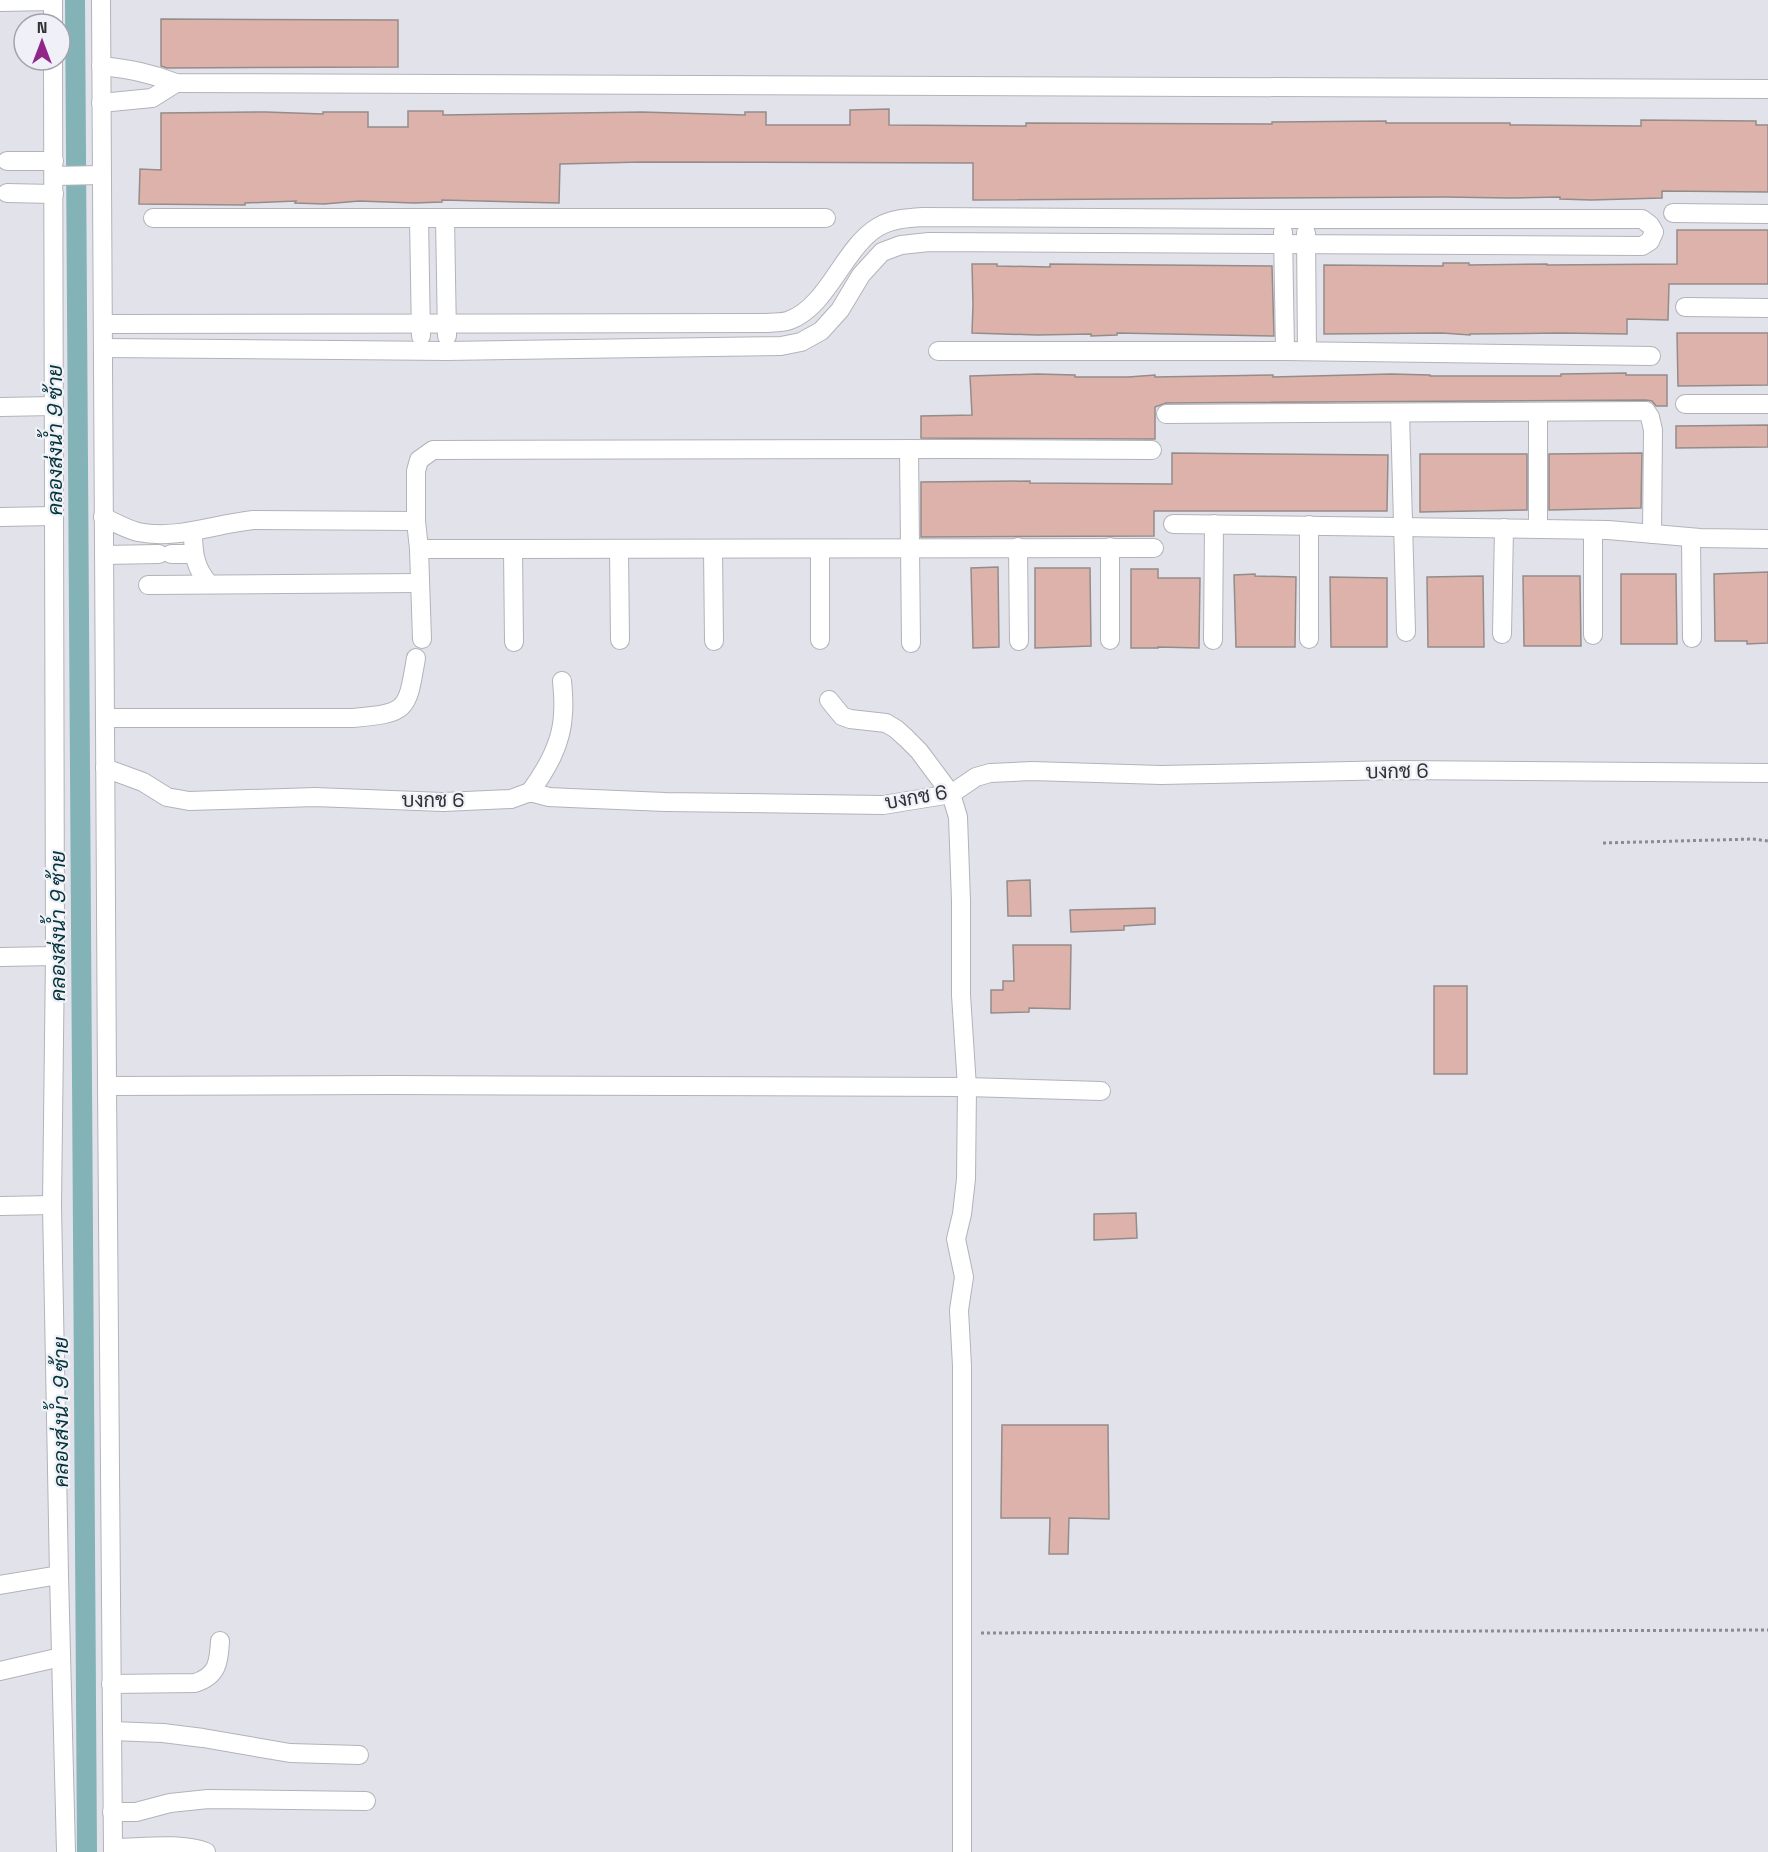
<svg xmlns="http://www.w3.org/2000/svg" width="1768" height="1852" font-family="'Space Grotesk',Sarabun,sans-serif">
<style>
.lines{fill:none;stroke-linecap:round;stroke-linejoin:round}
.canal{stroke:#84b3b7;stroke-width:20}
.building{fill:#dcb2ab;stroke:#948c8a;stroke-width:1.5}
.minor-casing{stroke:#b2b3ba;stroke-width:20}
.path{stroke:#8b8c91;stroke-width:3;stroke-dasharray:3 3;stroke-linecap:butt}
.minor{stroke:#fff;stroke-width:18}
.labels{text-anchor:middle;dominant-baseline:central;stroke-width:4.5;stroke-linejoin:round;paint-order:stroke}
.street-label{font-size:20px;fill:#313134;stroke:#eff0f8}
.water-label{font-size:21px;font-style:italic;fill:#043438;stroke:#eff0f8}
</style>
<rect width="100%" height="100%" fill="#e2e3ea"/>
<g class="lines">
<polyline class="canal" points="75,0 87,1852"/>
</g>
<g class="building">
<polygon points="161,19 398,20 398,67 167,68 161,66"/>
<polygon points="889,109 889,125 1026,126 1026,123 1272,124 1272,122 1386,121 1386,123 1510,123 1510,125 1641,126 1641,120 1756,121 1756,125 1768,125 1768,192 1662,191 1662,198 1591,200 1560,199 1560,197 1509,198 1444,197 973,200 973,163 642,162 560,164 559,203 442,200 442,202 414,203 359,201 324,204 295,203 296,201 245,203 245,205 139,204 140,169 161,170 161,113 266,112 323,114 323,112 368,112 368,127 408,127 408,111 443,111 443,115 642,112 745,115 745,112 766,112 766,125 850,125 850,110"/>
<polygon points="1677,230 1768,230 1768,284 1669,284 1668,320 1627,319 1627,334 1561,333 1470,334 1470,335 1442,333 1324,334 1324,265 1443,266 1443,263 1469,263 1469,265 1547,264 1547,265 1677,264"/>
<polygon points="972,264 997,264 997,266 1050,267 1050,264 1272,266 1274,336 1117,333 1117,335 1091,336 1091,334 1037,335 972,333 973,305"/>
<polygon points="1677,333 1768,333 1768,385 1678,386"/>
<polygon points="1626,373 1626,375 1667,375 1667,406 1656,406 1652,401 1646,400 1166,403 1155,407 1155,439 921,438 921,416 972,415 970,376 1037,374 1075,375 1075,377 1128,377 1155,375 1155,377 1273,375 1273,377 1391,374 1430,375 1430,376 1561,376 1561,374"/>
<polygon points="1768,425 1768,447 1676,448 1676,426"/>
<polygon points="1172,453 1388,455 1387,511 1154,511 1154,536 921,537 921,482 1030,481 1030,483 1172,484"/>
<polygon points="1642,453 1641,508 1549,510 1549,454"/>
<polygon points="1420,454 1527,454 1527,510 1420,512"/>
<polygon points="998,567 999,647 973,648 971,568"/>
<polygon points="1035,568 1090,568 1091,646 1035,648"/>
<polygon points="1131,569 1158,569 1158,578 1200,578 1199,648 1158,647 1158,648 1131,648"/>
<polygon points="1768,572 1768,643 1747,644 1747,641 1715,641 1714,574"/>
<polygon points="1255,574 1255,576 1296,577 1295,647 1236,647 1234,575"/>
<polygon points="1621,574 1676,574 1677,644 1621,644"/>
<polygon points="1483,576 1484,647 1428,647 1427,577"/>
<polygon points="1523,576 1580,576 1581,646 1524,646"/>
<polygon points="1330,577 1387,578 1387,647 1331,647"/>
<polygon points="1030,880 1031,916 1008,916 1007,881"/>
<polygon points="1155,908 1155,924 1124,926 1124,930 1071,932 1070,910"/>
<polygon points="1013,945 1071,945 1070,1009 1029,1008 1029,1012 991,1013 991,990 1003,990 1003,981 1014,981"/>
<rect x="1434" y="986" width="33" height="88"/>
<polygon points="1136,1213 1137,1238 1094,1240 1094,1214"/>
<polygon points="1002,1425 1108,1425 1109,1519 1069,1518 1068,1554 1049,1554 1050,1518 1001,1518"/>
</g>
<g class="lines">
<g class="minor-casing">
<g id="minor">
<polyline points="53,0 53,24"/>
<polyline points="101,0 107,1086 113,1852"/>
<polyline points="0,2 53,1"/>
<polyline points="53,60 55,956 52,1205 59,1575 66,1852"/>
<path d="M101 66C129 69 150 73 176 83L1768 89"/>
<polyline points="101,103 152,98 176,83"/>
<polyline points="7,161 54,161"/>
<polyline points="54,176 101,175"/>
<polyline points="7,193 54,194"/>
<polyline points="1673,213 1768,214"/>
<polyline points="153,218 826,218"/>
<polyline points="419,218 421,336"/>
<polyline points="445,218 447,336"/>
<polyline points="1283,232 1285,351"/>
<polyline points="1306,233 1307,351"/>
<polyline points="1685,307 1768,308"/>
<path d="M103 324 767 323C774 322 784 323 790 320 828 306 844 247 878 227 891 219 907 218 923 217L1282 219H1642L1650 225 1654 232 1650 241 1642 246 929 242 901 245 882 252 861 275 840 310 821 331 801 342 781 346 447 351 103 348"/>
<polyline points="938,351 1285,351 1651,356"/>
<polyline points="1685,404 1768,404"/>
<polyline points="0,407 54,406"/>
<polyline points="1538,412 1538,529"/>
<polyline points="1400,413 1406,632"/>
<polyline points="1166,414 1646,411 1650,417 1653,430 1652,534"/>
<polyline points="909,449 911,643"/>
<polyline points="0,517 54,516"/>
<path d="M103 517C114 522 126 529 138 532 176 540 215 524 253 520L416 521"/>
<polyline points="1173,524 1608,530 1700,538 1768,539"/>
<polyline points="1309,525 1309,639"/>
<polyline points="1593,530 1593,635"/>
<path d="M193 532C193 553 195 568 209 584"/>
<polyline points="1691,538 1692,638"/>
<polyline points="1018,547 1019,641"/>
<polyline points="1110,547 1110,640"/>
<polyline points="419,549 1154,548"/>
<polyline points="713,549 714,641"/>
<polyline points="820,549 820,640"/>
<polyline points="513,550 514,642"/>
<polyline points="619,550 620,640"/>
<polyline points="171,554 193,554"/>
<polyline points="104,555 159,554"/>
<polyline points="148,585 420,583"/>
<polyline points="1502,634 1504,528"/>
<polyline points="422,639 419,549 416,521 416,471 419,460 433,450 953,449 1152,450"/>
<polyline points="1213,640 1214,524"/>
<polyline points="829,700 842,716 850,719 886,723 896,729 906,738 919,751 951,794 958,817 961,901 961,995 967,1087 966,1179 962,1214 956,1239 964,1277 959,1310 962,1366 962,1852"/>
<path d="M105 718H353C408 713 407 711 416 658"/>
<polyline points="105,768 143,782 167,797 189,801 315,797 443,802 511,799 530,792 549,797 570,798 665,802 883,805 951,794 976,777 990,773 1032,771 1161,775 1397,770 1768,773"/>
<path d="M530 792C547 769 562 743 563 714 564 703 563 691 562 681"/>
<polyline points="0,957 55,956"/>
<polyline points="107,1086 391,1085 967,1087 1101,1091"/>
<polyline points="0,1206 52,1205"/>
<polyline points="0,1585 59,1575"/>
<polyline points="0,1671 61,1657"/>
<path d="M111 1684 195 1683C217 1676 219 1663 220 1641"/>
<polyline points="112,1731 163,1733 203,1738 290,1753 359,1755"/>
<polyline points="112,1812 136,1812 170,1803 208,1799 366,1801"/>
<path d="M113 1848C141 1848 180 1842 206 1852"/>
</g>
</g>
<g class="path">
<polyline points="1603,843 1753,839 1768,841"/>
<polyline points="981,1633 1768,1630"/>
</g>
<use href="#minor" class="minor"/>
</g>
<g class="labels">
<g class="street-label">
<text transform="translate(1397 771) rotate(-1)">บงกช 6</text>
<text transform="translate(916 797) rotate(-10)">บงกช 6</text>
<text x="433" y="800">บงกช 6</text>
</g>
<g class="water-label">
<text transform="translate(54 440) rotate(-90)">คลองส่งน้ำ 9 ซ้าย</text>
<text transform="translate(57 926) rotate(-90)">คลองส่งน้ำ 9 ซ้าย</text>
<text transform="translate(60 1412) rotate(-90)">คลองส่งน้ำ 9 ซ้าย</text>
</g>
</g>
<g transform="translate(42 42)"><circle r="28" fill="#eff0f8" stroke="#a3a4aa" stroke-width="1.5"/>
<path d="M0-4.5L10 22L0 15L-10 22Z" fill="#922588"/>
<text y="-9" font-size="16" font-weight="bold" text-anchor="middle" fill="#313134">N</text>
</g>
</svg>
